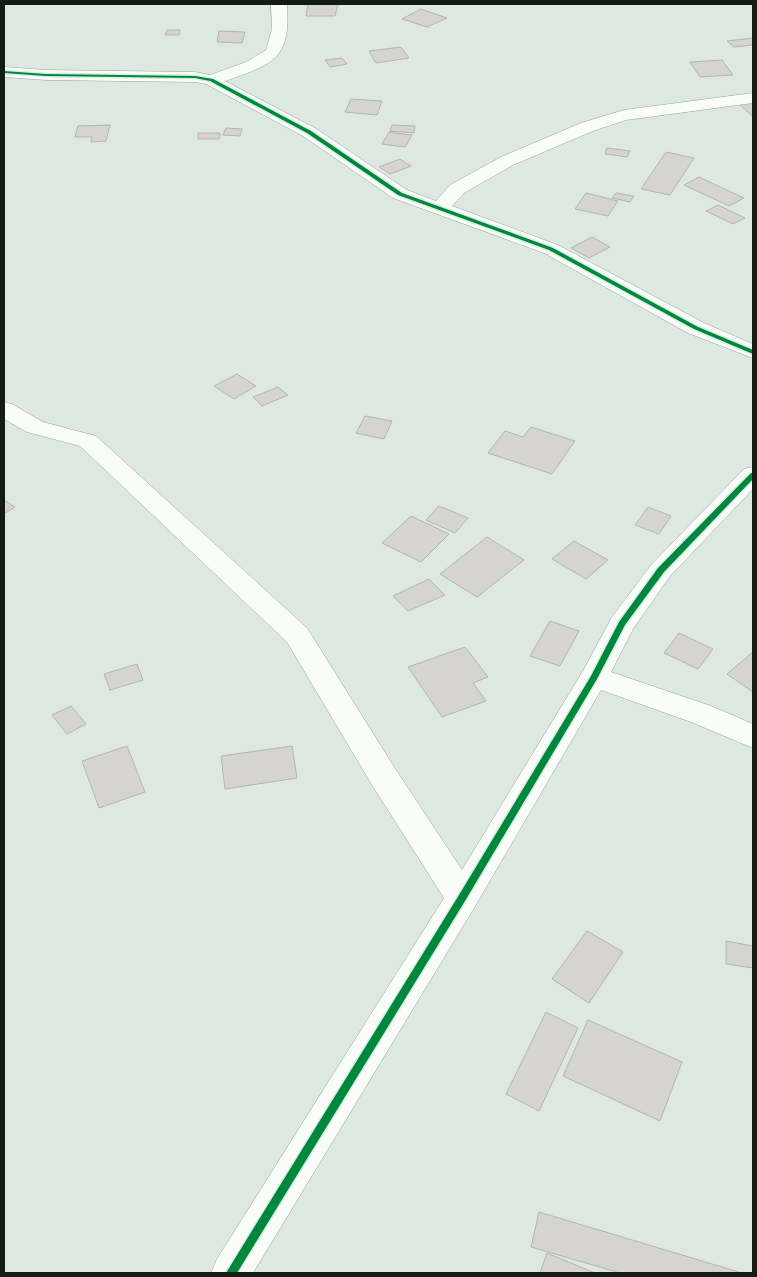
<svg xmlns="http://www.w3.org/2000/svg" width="757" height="1277" font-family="'IBM Plex Sans',sans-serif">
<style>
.building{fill:#d5d4d2;stroke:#b4b4b2}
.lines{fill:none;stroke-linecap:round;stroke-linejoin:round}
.minor-casing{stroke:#99a29b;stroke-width:1}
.minor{fill:#fafcfa;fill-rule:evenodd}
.cycleway-casing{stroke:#d7efde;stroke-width:3}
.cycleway{fill:#00873e;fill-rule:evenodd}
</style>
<rect width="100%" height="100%" fill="#dde9e0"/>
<g class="building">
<polygon points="308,4 338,4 335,16 306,16"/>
<polygon points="421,9 447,18 427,27 402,19"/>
<polygon points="167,30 180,30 179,35 165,35"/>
<polygon points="219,31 245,32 242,43 217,42"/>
<polygon points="753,38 753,45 734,47 727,41"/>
<polygon points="401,47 409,58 376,63 369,51"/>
<polygon points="342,58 347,64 330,67 325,60"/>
<polygon points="722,60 733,75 700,77 690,62"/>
<polygon points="351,99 382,101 377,115 345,112"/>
<polygon points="753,102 753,116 752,116 739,104"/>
<polygon points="110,125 106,141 91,142 92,137 75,137 78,126"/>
<polygon points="392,125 415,126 414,133 390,131"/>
<polygon points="226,128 242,129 240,136 223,135"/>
<polygon points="389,132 412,135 405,147 382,144"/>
<polygon points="198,133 220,133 219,139 198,139"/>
<polygon points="607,148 630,151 627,157 605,154"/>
<polygon points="666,152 694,158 670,195 641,189"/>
<polygon points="400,159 411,166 390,174 379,167"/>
<polygon points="699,177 744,198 729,206 684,185"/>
<polygon points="586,193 618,201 608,216 575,209"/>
<polygon points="616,193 634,196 630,202 612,198"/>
<polygon points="718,205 745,218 733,224 706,211"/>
<polygon points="592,237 610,247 589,258 571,248"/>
<polygon points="237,374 256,386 234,399 214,386"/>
<polygon points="278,387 288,395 262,406 253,397"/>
<polygon points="365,416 392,421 384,439 356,433"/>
<polygon points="531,427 575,441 552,474 488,453 505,431 523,437"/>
<polygon points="4,500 15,507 4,514"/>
<polygon points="439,506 468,518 455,533 426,520"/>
<polygon points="648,507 671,516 659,534 635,525"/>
<polygon points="411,516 449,534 421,562 382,543"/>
<polygon points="487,537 524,560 477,597 440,574"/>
<polygon points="574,541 608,560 586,579 552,559"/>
<polygon points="429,579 445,595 408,611 393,596"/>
<polygon points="550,621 579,631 560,666 530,656"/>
<polygon points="679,633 713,649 698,669 664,653"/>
<polygon points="465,647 488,677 473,683 486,701 442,717 408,667"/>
<polygon points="753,652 753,692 727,674"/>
<polygon points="137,664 143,680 110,690 104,674"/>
<polygon points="71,706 86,724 67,734 52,715"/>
<polygon points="127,746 145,792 99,808 82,761"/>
<polygon points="292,746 297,778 225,789 221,756"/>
<polygon points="587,931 623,952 589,1003 552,979"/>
<polygon points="726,941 753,946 753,968 726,964"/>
<polygon points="546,1012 578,1028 539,1111 506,1094"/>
<polygon points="588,1020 682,1062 660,1121 563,1076"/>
<polygon points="539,1212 742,1273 620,1273 531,1247"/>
<polygon points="547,1253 595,1273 540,1273"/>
</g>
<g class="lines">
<g class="minor-casing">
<g id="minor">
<path d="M271 4H287C291 60 273 64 225 81L315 128 407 190 436 201 450 185 501 157 581 123 624 110 753 93V103L626 120 593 131 513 165 464 193 452 206 558 245 704 323 753 344V358L688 333 544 253 393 198 303 136 206 84 195 82 46 80 4 77V67L46 70 195 72 210 75 246 62 266 50 272 29Z"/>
<polygon points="4,402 12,404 43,422 96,436 307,628 394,767 462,870 583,671 612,617 652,564 744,469 753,467 753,489 670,576 633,629 611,672 711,706 753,724 753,748 691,722 601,690 474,908 253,1273 211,1273 217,1259 444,898 372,785 287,642 80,446 27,432 4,419"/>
</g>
</g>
<use href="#minor" class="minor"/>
<g class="cycleway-casing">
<g id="cycleway">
<polygon points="4,71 46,74 195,76 213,79 311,131 402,193 553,248 698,327 753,350 753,354 694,329 549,250 398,195 307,133 210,81 195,78 46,76 4,73"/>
<polygon points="751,473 753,473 753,479 664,572 625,625 597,679 465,901 237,1273 226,1273 459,895 591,676 619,622 658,568"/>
</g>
</g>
<use href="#cycleway" class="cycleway"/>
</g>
<rect width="757" height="1277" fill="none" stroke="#131b16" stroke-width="10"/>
</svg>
